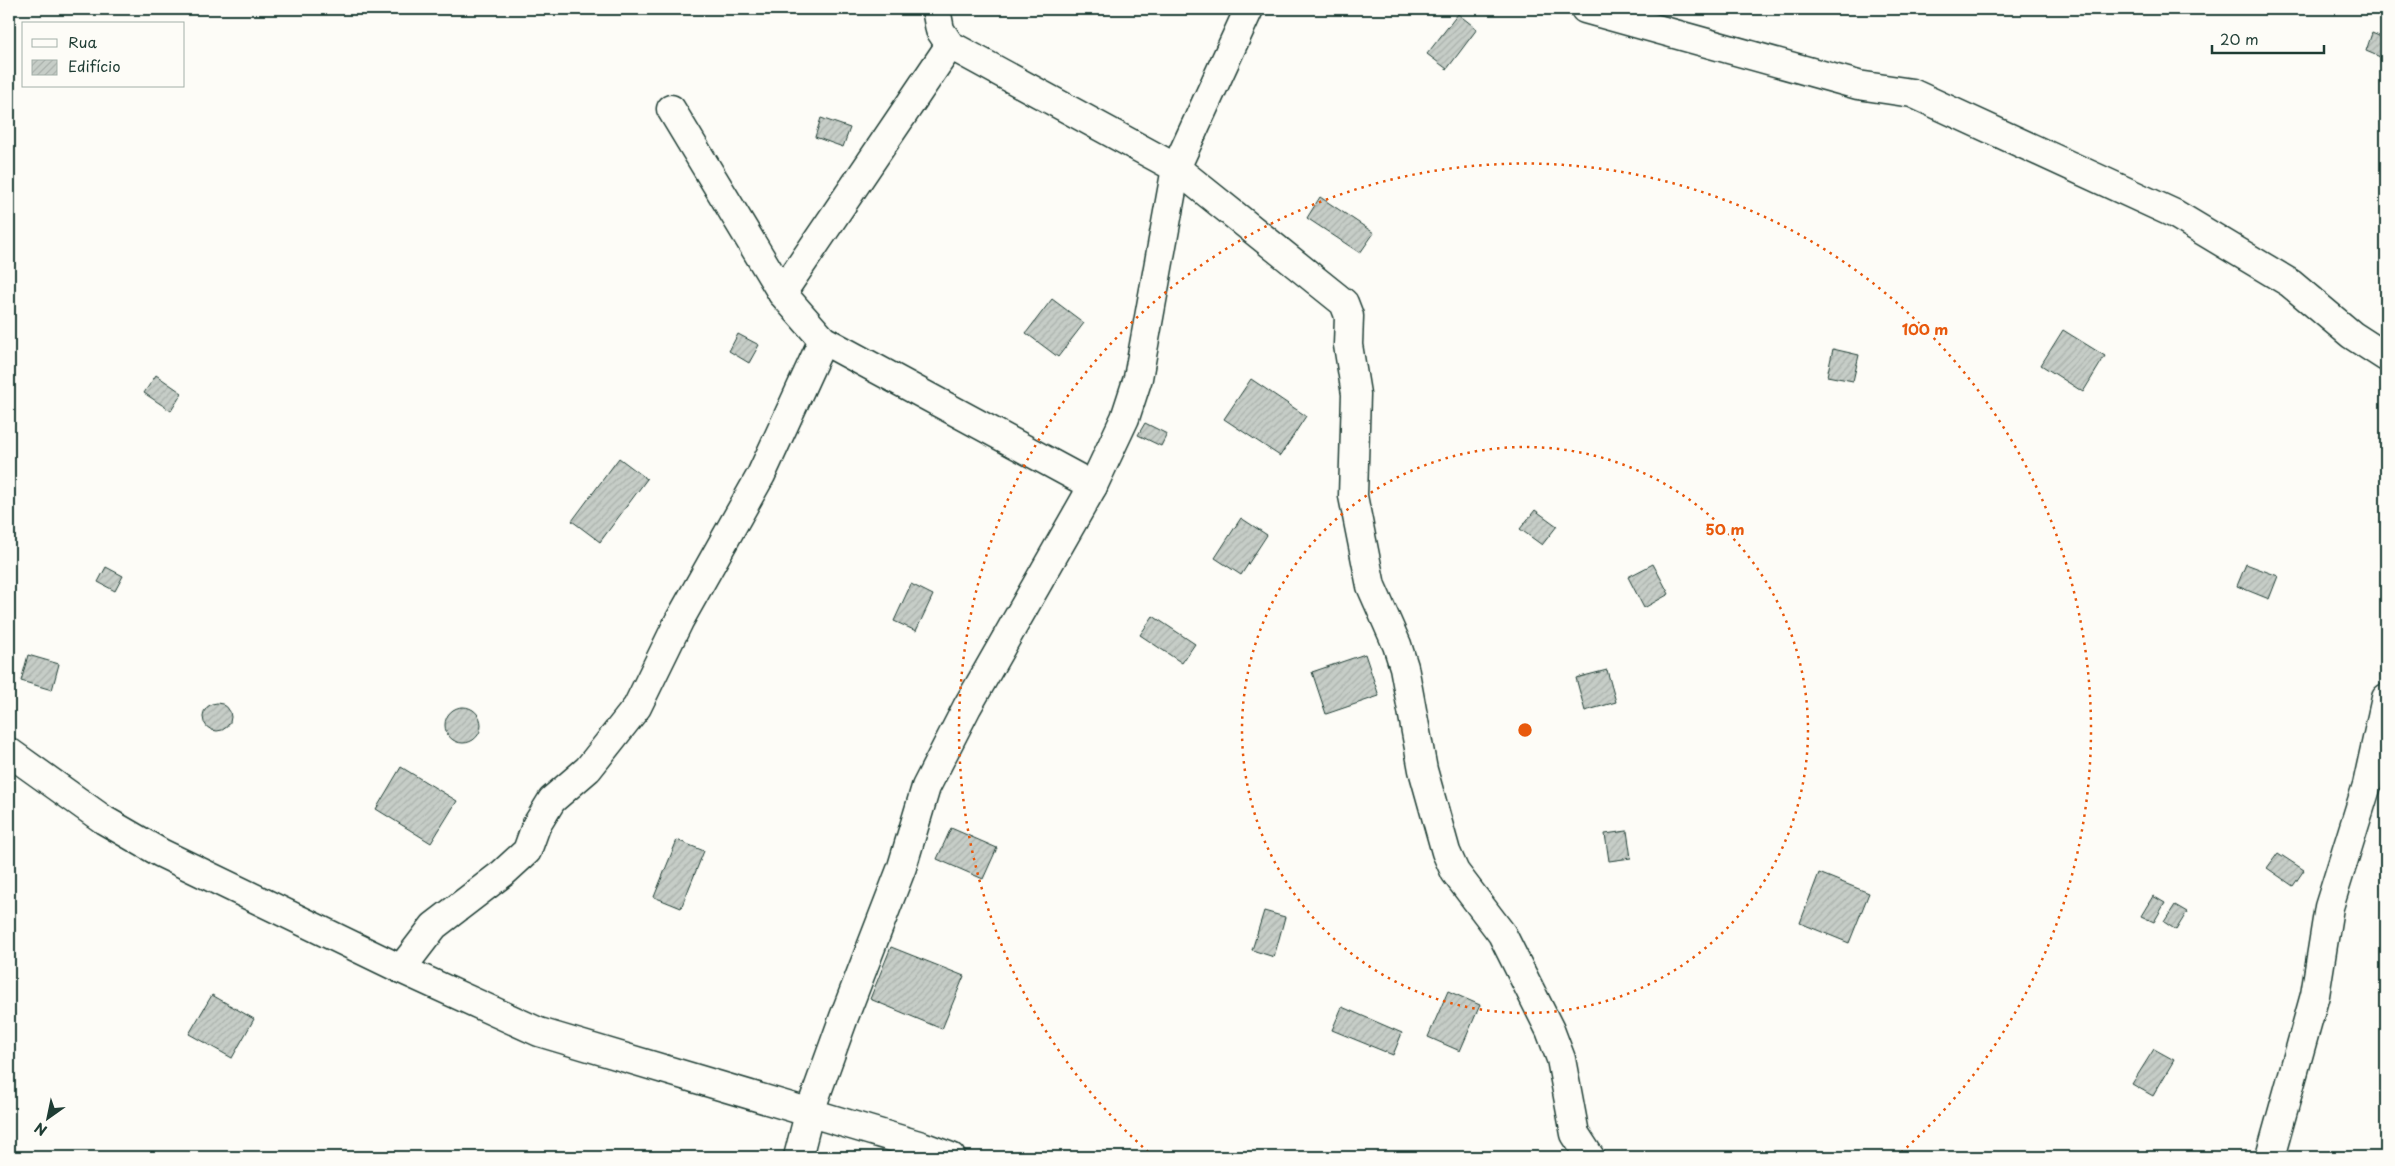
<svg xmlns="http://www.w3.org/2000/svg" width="2395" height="1166" font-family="'Playpen Sans',sans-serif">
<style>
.building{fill:url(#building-hatch);stroke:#1f3d34}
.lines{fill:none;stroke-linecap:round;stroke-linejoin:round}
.minor-casing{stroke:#1f3d34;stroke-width:31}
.minor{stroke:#fdfcf7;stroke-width:28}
.ring{fill:none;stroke:#e8590c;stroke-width:2.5;stroke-dasharray:2.5 5}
.centre{fill:#e8590c;stroke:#fdfcf7;stroke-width:2.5}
.ring-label{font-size:15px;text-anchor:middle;font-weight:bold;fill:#e8590c;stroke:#fdfcf7;stroke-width:5;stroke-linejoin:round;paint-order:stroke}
</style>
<defs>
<pattern id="building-hatch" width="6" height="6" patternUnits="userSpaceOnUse" patternTransform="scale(1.25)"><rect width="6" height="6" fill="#c6cdc7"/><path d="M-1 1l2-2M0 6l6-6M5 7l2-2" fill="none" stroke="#aab1ac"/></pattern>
</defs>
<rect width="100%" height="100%" fill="#fdfcf7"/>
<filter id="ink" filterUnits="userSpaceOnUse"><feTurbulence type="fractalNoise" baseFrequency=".02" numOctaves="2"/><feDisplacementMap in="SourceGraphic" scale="10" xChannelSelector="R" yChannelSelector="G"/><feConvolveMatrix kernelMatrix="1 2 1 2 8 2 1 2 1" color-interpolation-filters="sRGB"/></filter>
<g filter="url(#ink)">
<g class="building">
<polygon points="1458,14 1477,29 1447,69 1427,54"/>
<polygon points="2372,33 2386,39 2385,59 2366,51"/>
<polygon points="821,118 850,128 843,147 815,137"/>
<polygon points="1320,197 1374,233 1360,253 1307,218"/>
<polygon points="1052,299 1084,323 1058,357 1026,333"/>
<polygon points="2063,330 2105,356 2083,392 2041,365"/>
<polygon points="738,334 759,345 749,363 729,351"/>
<polygon points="1833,349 1859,355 1853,381 1827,376"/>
<polygon points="156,375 182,393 171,411 144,393"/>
<polygon points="1251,379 1306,416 1280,456 1224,419"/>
<polygon points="1145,423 1167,434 1161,446 1138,435"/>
<polygon points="619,458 647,479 600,542 572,521"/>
<polygon points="1535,510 1557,526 1542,545 1520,529"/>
<polygon points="1241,518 1267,535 1241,575 1215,558"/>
<polygon points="1653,564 1669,594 1644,608 1628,577"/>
<polygon points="2246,564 2278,576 2269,599 2237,586"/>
<polygon points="106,567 123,576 115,591 98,582"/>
<polygon points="911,584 933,595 916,631 894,621"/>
<polygon points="1153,616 1195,644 1182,663 1140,635"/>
<polygon points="1365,654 1379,696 1326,714 1312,672"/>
<polygon points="28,655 59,664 52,690 21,681"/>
<polygon points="1607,670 1616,702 1585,711 1576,678"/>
<circle cx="217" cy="717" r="14"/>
<circle cx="463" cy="725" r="18"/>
<polygon points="401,767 457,801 431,843 376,809"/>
<polygon points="951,828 997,848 983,879 937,859"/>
<polygon points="1627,831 1631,858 1609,861 1605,834"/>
<polygon points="677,840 704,851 681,908 654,897"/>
<polygon points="2278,853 2304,870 2293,886 2267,868"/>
<polygon points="1819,873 1869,893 1849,943 1800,923"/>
<polygon points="2153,896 2165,903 2154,922 2141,916"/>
<polygon points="2175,905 2187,912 2176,930 2164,922"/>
<polygon points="1264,911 1285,917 1274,957 1252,950"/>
<polygon points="891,947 964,976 942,1029 870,999"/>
<polygon points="1448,991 1480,1005 1460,1051 1428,1037"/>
<polygon points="212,995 254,1019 232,1058 189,1034"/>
<polygon points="1342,1007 1402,1033 1393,1055 1332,1030"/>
<polygon points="2154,1049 2174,1060 2153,1096 2132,1084"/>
</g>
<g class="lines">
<g class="minor-casing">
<g id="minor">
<polyline points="936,9 940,30 950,45 1176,168 1344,303 1349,316 1348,345 1356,394 1353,496 1371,586 1397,645 1404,667 1423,770 1446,852 1455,872 1502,934 1550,1030 1561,1059 1575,1134 1590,1157"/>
<polyline points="1585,9 1858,85 1912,93 2175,214 2290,283 2352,335 2386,357"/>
<polyline points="671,109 782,293 823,340 1093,486"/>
<polyline points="782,293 950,45"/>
<polyline points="9,752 104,820 161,853 401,969 539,1032 922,1146 951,1157"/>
<polyline points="401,969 434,926 503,873 527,851 536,826 552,800 588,769 637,707 679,621 761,475 823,340"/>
<polyline points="798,1157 809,1114 844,1017 902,867 926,787 967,707 1093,486 1125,418 1138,378 1176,168 1249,9"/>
<polyline points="2270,1157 2315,995 2329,907 2367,785 2386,698"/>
</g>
</g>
<use href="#minor" class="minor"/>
</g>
</g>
<g class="ring">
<circle cx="1525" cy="730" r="283"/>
<path d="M1154 1157A566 566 0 1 1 1896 1157"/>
</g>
<circle cx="1525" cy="730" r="8" class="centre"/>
<g class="ring-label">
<text x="1925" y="335">100 m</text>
<text x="1725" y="535">50 m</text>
</g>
<rect width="2395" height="1166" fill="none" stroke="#fdfcf7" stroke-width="30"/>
<rect x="15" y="15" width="2365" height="1136" fill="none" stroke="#1f3d34" stroke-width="2" filter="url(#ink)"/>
<rect x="22" y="22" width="162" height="65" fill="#fdfcf7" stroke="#a4b0a9"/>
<rect x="32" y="39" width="25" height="8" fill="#fdfcf7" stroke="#a4b0a9"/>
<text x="68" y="48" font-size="15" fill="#1f3d34">Rua</text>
<rect x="32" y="60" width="25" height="15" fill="url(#building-hatch)" stroke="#a4b0a9"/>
<text x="68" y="72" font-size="15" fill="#1f3d34">Edifício</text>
<g transform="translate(48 1118) rotate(213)" stroke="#fdfcf7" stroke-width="4" paint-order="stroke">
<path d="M0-4L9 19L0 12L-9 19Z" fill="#1f3d34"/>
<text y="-8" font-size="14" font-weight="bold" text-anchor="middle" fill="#1f3d34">N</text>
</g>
<path d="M2212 45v8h112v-8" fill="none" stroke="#1f3d34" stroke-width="2.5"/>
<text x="2220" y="45" font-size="15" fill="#1f3d34" stroke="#fdfcf7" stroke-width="4" paint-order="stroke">20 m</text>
</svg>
